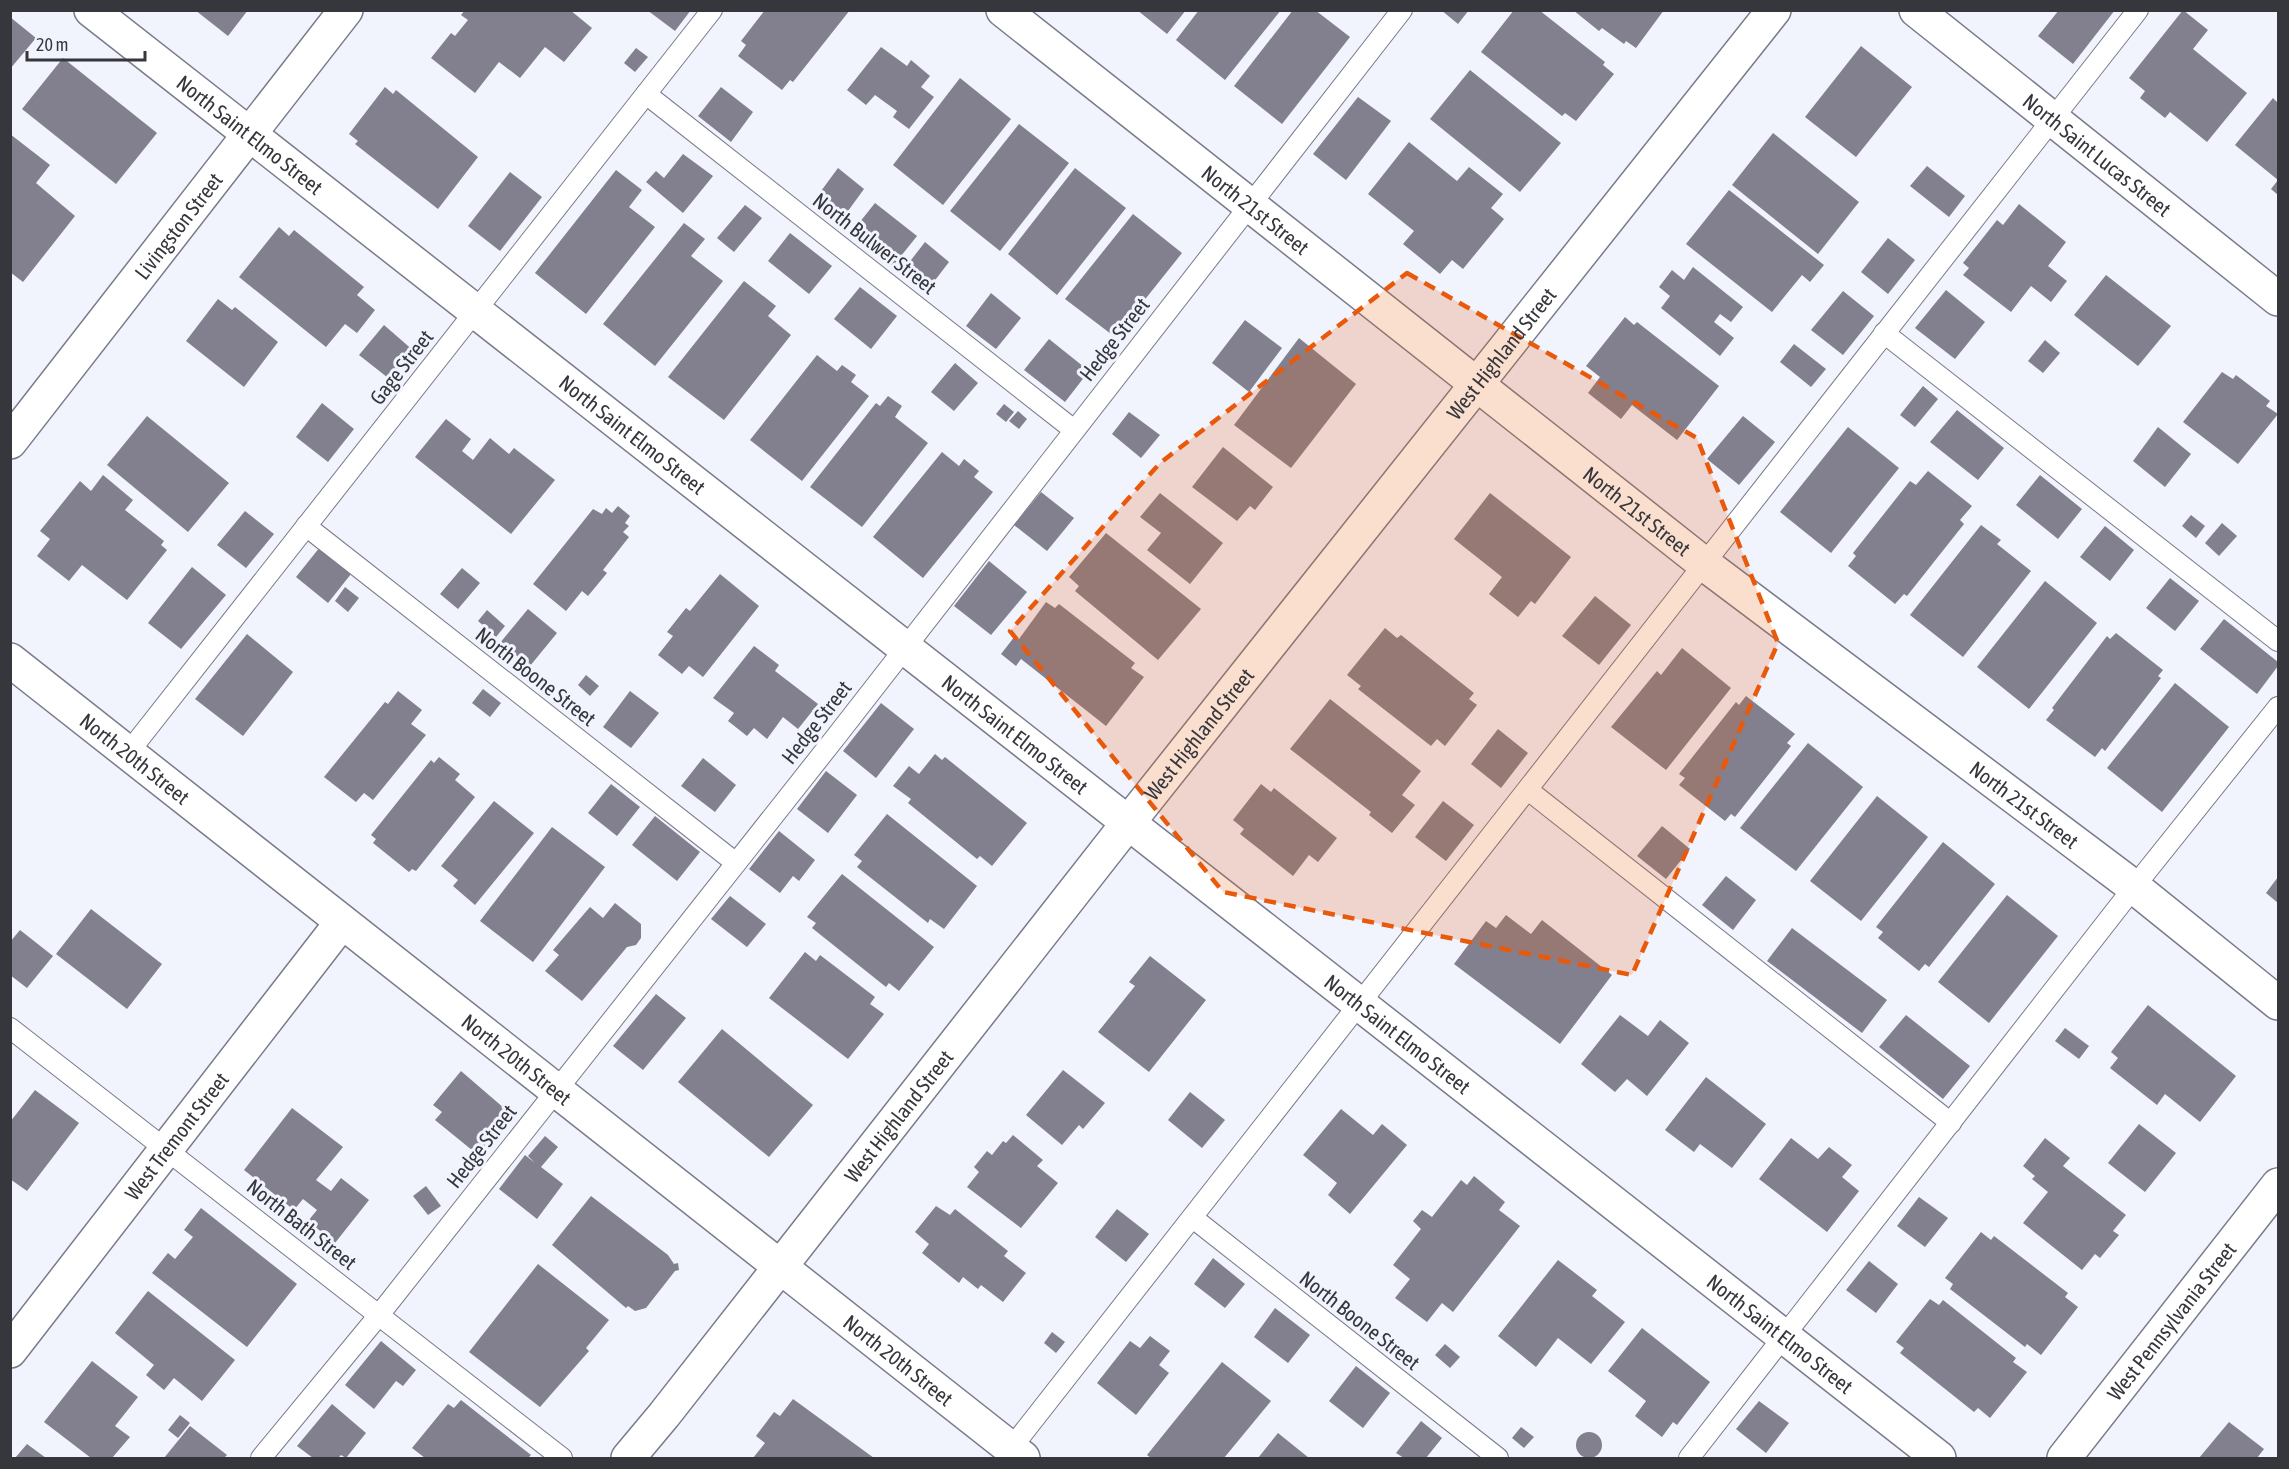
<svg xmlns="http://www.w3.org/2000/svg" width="2289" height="1469" font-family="'Asap Condensed',sans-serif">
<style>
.building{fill:#82808f}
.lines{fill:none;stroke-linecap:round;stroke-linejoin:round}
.service-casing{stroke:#787b8a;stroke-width:22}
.minor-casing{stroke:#787b8a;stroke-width:36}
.service{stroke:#fff;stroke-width:20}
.minor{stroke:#fff;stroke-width:33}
.marked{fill:#e8590c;fill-opacity:0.2;stroke:#e8590c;stroke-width:4.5;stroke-dasharray:12 8;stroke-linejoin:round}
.labels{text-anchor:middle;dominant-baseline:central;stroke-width:6;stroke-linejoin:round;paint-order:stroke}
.street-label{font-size:21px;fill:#35373d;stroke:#f1f3fd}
</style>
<rect width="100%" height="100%" fill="#f1f3fd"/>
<g class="building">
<polygon points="195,10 248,10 228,36"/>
<polygon points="465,10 570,10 592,28 564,62 545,47 520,78 499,62 475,93 431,58 451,33 455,36 468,20 461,15"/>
<polygon points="647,10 691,10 675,31"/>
<polygon points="765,10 850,10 793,82 790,80 782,90 738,56 746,45 741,41"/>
<polygon points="1137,10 1186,10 1167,34"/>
<polygon points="1199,10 1281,10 1225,80 1176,40"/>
<polygon points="1293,10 1315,10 1350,37 1282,124 1234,86"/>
<polygon points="1441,10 1469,10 1458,24"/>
<polygon points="1514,10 1539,10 1605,62 1603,65 1614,74 1576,121 1565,113 1562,116 1481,52"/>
<polygon points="1573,10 1664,10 1636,48 1626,41 1624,44 1602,28 1599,31"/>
<polygon points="2059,10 2115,10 2073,64 2038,36"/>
<polygon points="2183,10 2208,30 2193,49 2247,93 2207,142 2170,112 2165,118 2140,98 2145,91 2129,78"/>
<polygon points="10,17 36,38 10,69"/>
<polygon points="1861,46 1912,87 1856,157 1805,117"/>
<polygon points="881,47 907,66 911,60 930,76 921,87 934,97 909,129 893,117 897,111 875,95 866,105 847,90"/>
<polygon points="636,48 648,57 635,72 624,63"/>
<polygon points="63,58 157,133 116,184 22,109"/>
<polygon points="1470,70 1561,143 1520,192 1430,119"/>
<polygon points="960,78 1011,119 943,205 893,165"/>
<polygon points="385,87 393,94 396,90 478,157 438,209 355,144 358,141 349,134"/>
<polygon points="721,87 753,112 731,142 698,116"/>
<polygon points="1358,97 1391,121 1346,180 1313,154"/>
<polygon points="2273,98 2278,103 2278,195 2271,189 2278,180 2235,145"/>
<polygon points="1019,124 1069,163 1000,251 950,211"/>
<polygon points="1773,133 1859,202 1818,254 1732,185"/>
<polygon points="10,134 50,165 36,183 75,216 23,282 10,272"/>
<polygon points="1409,142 1457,181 1469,167 1503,194 1491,208 1504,219 1463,269 1452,260 1440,274 1403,244 1414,231 1368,194"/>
<polygon points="683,154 713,176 683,213 646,182 656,171 664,178"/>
<polygon points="1927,166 1965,196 1949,217 1910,186"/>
<polygon points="838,168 864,189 840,222 813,202"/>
<polygon points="1075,168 1126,208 1057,295 1008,254"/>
<polygon points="616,170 642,190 629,207 655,227 586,314 535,273"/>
<polygon points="510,172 542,197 500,251 468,226"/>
<polygon points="1729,190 1824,265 1810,282 1802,275 1772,312 1686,244"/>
<polygon points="875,203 917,236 893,266 851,233"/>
<polygon points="2019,204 2066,242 2048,266 2067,281 2051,302 2031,286 2011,312 1963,275 1969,268 1963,263 1997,220 2003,225"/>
<polygon points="745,205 762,218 734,252 717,238"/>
<polygon points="1133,214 1182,253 1115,337 1065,299"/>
<polygon points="684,223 705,239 691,256 723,281 655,366 603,324"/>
<polygon points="279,227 289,236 294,230 364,287 357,295 375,310 357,333 345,324 326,347 239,277"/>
<polygon points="790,233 832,266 809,294 768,261"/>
<polygon points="1888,238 1915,260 1888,294 1861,272"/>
<polygon points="925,242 949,262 926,292 901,273"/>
<polygon points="1693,267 1743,307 1731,322 1720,314 1714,322 1734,338 1720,356 1661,308 1670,296 1659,287 1672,270 1684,280"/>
<polygon points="2106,275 2171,326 2138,366 2074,315"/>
<polygon points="744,281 776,306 768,316 791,335 724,420 668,377"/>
<polygon points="860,287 897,316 871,349 834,319"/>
<polygon points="1946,290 1985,322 1955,359 1915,328"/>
<polygon points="1843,291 1874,316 1843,355 1811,330"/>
<polygon points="991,293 1021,318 996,349 966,326"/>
<polygon points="218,299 232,310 235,307 278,342 244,387 186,341"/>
<polygon points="1625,317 1634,325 1637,322 1719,386 1677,440 1632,405 1621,419 1588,393 1600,377 1586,366"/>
<polygon points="1245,320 1282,348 1249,392 1212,363"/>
<polygon points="384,325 415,352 392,381 359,355"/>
<polygon points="1299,338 1356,384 1291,468 1234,425"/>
<polygon points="1049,339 1089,371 1065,402 1024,370"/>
<polygon points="2045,340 2060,353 2043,373 2028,361"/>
<polygon points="1794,344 1826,369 1811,387 1780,362"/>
<polygon points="817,355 837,371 842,365 856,375 851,382 869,396 802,481 750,440"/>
<polygon points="955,363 978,383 954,411 931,392"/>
<polygon points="2222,372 2233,379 2236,375 2270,401 2266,406 2278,414 2238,464 2183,422"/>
<polygon points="1923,386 1938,399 1915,427 1900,415"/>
<polygon points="888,396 902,406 895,417 928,443 862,527 810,487 876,403 880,406"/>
<polygon points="322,403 354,429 328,462 296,437"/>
<polygon points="1004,404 1014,412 1006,422 996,414"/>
<polygon points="1957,410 2004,448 1978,480 1930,442"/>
<polygon points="1018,411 1027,419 1019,429 1009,421"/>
<polygon points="1129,412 1160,435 1141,458 1112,434"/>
<polygon points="147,416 229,483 188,532 107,465"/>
<polygon points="1743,416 1775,442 1739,485 1707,459"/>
<polygon points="446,419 471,439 462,451 473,460 490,438 509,454 514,448 555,480 511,534 415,457"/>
<polygon points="1848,427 1899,468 1831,553 1780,512"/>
<polygon points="2158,427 2191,454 2165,487 2133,461"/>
<polygon points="1223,447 1273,487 1255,510 1250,506 1237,521 1192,487"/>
<polygon points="942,452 959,466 964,459 979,471 974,477 993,492 923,578 873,537"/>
<polygon points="1928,471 1972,506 1960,520 1964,524 1907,596 1904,594 1895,604 1848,566 1856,556 1853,553 1910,481 1916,485"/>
<polygon points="103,475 133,500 125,510 164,541 161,545 167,550 127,600 82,565 69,581 37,556 50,539 40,531 80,481 91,491"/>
<polygon points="2040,475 2082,509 2058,539 2016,505"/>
<polygon points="1041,492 1074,518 1047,551 1014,525"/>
<polygon points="1160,493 1223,543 1190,584 1147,550 1161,533 1140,517"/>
<polygon points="1490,493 1571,557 1535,604 1531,601 1518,617 1489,594 1502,577 1454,539"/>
<polygon points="618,506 630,516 625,523 629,526 623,532 629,537 603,570 607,573 588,596 582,591 566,611 533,584 593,509 602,514 606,508 612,513"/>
<polygon points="245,511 274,534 246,568 217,545"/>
<polygon points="2191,515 2205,526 2196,538 2182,526"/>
<polygon points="2222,523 2237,536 2219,556 2205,543"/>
<polygon points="1981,525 2001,540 1997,544 2031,571 1963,657 1910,615"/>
<polygon points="2105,526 2134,550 2110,581 2080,557"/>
<polygon points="1106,533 1201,609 1158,660 1075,591 1079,586 1069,577"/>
<polygon points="320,547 351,574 328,603 296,577"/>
<polygon points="989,561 1027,592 991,635 954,606"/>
<polygon points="192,567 226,595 181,649 148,623"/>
<polygon points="462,568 480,583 458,609 440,594"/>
<polygon points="720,574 759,606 703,677 689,666 682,674 658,655 673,636 667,632 686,608 690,611"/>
<polygon points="2170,578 2199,601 2175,631 2146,608"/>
<polygon points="2045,581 2097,623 2029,709 1977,667"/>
<polygon points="345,587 359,598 348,612 335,601"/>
<polygon points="1595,596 1631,625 1599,665 1562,636"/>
<polygon points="1046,602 1055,608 1059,604 1135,663 1131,668 1144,677 1106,726 1021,659 1016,666 1001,654 1015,636 1019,639"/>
<polygon points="528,609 557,633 530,666 500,643"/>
<polygon points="487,610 505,626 496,637 478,621"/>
<polygon points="2224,619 2278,662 2278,666 2257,694 2200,649"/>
<polygon points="1385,628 1397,638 1401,635 1474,693 1469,699 1477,705 1445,746 1437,739 1431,746 1358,689 1361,686 1347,675"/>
<polygon points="2116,633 2163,670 2158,676 2161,678 2105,751 2102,748 2095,757 2046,720 2054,710 2052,708 2107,636 2110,639"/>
<polygon points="247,634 293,672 243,736 195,699"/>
<polygon points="754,646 779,665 775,671 818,704 798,729 783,717 767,739 754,728 747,736 728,721 734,713 713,698"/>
<polygon points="1682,648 1731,688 1666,770 1611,727 1657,671 1661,675"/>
<polygon points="586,675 599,686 590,696 578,685"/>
<polygon points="2175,683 2229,727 2162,812 2107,768"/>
<polygon points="483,689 501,703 490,717 472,703"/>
<polygon points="398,691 422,710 411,724 426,735 373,800 364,793 356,802 324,777 385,702 388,704"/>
<polygon points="630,691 659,713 631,748 603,727"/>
<polygon points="1746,696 1795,734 1787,743 1791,746 1735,817 1731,814 1725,821 1679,785 1685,778 1679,774 1736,702 1739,705"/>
<polygon points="1330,699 1421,771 1402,795 1415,805 1392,833 1369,815 1371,812 1290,749"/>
<polygon points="881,703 914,729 876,778 843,751"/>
<polygon points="1498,729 1528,753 1501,788 1471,764"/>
<polygon points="1808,743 1863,787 1796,871 1740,828"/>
<polygon points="935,754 942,760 945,757 1027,823 992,866 980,856 977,859 908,803 911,799 893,786 909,766 919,774"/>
<polygon points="439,757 460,774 455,780 475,797 416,871 412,869 409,872 373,843 376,839 371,835 431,760 434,763"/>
<polygon points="703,758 736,785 715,812 681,786"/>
<polygon points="826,771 857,795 828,833 797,809"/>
<polygon points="611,784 640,807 617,836 588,813"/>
<polygon points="1261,784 1271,792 1274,788 1337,838 1318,862 1309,855 1293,876 1240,834 1244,829 1233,820"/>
<polygon points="1877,796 1928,837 1861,921 1810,881"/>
<polygon points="494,801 534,833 475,905 453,886 458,880 441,866"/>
<polygon points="1443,801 1474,825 1446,861 1415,837"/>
<polygon points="887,814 977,886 944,929 930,919 928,923 857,867 862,861 854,855"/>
<polygon points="655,816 700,852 677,881 632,845"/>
<polygon points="1662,826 1690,849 1666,879 1637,856"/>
<polygon points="552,827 605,867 533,962 480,921"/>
<polygon points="779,831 815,860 799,881 793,876 780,893 749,869"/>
<polygon points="1943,842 1995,884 1929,967 1925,964 1919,971 1878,938 1883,932 1876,927"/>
<polygon points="842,874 934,947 899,991 889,983 886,987 812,928 816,923 807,917"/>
<polygon points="1726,876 1756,900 1733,930 1702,905"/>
<polygon points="2278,877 2278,903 2266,893"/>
<polygon points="2007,895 2058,936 1989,1023 1938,982"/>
<polygon points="730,896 766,924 747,947 711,919"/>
<polygon points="615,903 641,924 641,938 636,945 627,947 582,1001 545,971 559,955 553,950 590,907 603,918"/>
<polygon points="91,909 162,964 127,1009 56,954"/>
<polygon points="1506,915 1531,934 1542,920 1612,975 1560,1044 1454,964 1486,921 1496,928"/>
<polygon points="1792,928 1887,1000 1862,1033 1767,961"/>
<polygon points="20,930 53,956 27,988 10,975 10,942"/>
<polygon points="805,952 816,961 820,955 875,997 870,1004 884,1014 848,1059 769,998"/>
<polygon points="1150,956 1206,1000 1149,1072 1098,1032 1135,986 1129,982"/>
<polygon points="656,994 686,1018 643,1070 613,1046"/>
<polygon points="2148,1005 2236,1076 2200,1122 2165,1094 2157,1105 2110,1068 2118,1058 2111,1052"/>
<polygon points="1620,1015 1648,1036 1660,1020 1689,1043 1647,1096 1627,1079 1615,1092 1581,1064"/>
<polygon points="1906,1015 1970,1066 1943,1099 1879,1047"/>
<polygon points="2065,1028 2089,1046 2079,1059 2055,1041"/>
<polygon points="722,1029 813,1105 769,1157 678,1082"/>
<polygon points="1063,1070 1105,1103 1083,1129 1079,1125 1062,1145 1026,1115"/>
<polygon points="461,1071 511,1114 478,1155 435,1120 442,1112 433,1105"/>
<polygon points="1706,1077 1766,1124 1732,1168 1700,1144 1694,1152 1665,1130"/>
<polygon points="35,1090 79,1123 27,1191 10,1179 10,1122"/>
<polygon points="1190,1092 1225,1120 1202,1148 1168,1120"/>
<polygon points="292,1108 343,1147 316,1180 331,1191 341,1178 369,1200 335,1243 308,1221 317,1210 303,1199 294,1210 244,1170"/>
<polygon points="1341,1109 1373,1135 1382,1124 1407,1145 1350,1214 1328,1195 1337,1183 1303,1155"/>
<polygon points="2139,1124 2176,1153 2145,1192 2108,1163"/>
<polygon points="1013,1135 1043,1160 1037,1166 1058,1183 1021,1228 967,1187 979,1172 974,1167 987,1151 992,1155 1003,1141 1006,1143"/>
<polygon points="545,1136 558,1147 541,1167 563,1184 537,1219 499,1189 525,1155 535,1163 528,1156"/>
<polygon points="1791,1138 1818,1159 1829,1147 1852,1165 1842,1177 1859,1191 1827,1232 1759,1179"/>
<polygon points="2045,1138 2070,1158 2063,1166 2126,1215 2113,1231 2119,1235 2100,1258 2095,1254 2082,1270 2023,1223 2048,1192 2032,1179 2035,1176 2023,1166"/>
<polygon points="1474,1176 1505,1202 1499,1210 1520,1226 1453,1312 1442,1303 1427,1322 1395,1298 1410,1279 1393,1265 1421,1229 1413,1221 1422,1210 1432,1217 1461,1180 1467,1185"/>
<polygon points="426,1186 441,1206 428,1215 413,1196"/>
<polygon points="591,1196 668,1255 674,1264 678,1263 679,1270 675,1271 646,1308 635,1311 628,1306 626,1308 552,1245"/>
<polygon points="1919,1197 1948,1218 1925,1247 1897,1226"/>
<polygon points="936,1206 950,1215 955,1209 1008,1251 1004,1256 1026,1273 1003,1302 981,1285 978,1289 963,1277 959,1283 922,1253 929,1244 915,1232"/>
<polygon points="201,1208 297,1284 247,1347 152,1273 168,1253 175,1259 193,1237 184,1230"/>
<polygon points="1117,1209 1149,1234 1126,1262 1095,1237"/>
<polygon points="1981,1232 1991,1240 1994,1236 2068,1293 2065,1297 2078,1307 2041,1355 2027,1344 2025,1347 1950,1289 1953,1284 1945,1278"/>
<polygon points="1213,1258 1245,1284 1225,1308 1194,1284"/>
<polygon points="1558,1260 1597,1290 1592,1296 1625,1322 1591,1364 1558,1338 1536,1367 1498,1336"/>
<polygon points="1869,1261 1898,1284 1876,1313 1846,1290"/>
<polygon points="538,1264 609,1320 586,1348 589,1351 540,1407 469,1352"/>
<polygon points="148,1291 235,1360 202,1401 174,1378 164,1390 146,1375 154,1365 115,1333"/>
<polygon points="1930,1299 1939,1305 1943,1300 2016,1358 2013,1362 2027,1372 1990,1418 1978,1408 1974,1412 1900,1353 1904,1348 1896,1342"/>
<polygon points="1275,1308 1310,1335 1288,1363 1254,1337"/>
<polygon points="1642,1328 1710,1382 1677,1425 1673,1422 1662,1437 1635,1416 1646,1401 1608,1371"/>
<polygon points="1052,1332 1065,1342 1056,1353 1044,1343"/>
<polygon points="1150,1336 1170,1351 1159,1365 1169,1373 1136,1415 1097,1383 1130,1341 1140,1348"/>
<polygon points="381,1341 416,1370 403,1386 396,1381 374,1409 345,1385"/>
<polygon points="1445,1344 1460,1357 1450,1368 1435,1355"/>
<polygon points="92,1361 138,1397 115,1426 130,1437 112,1458 91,1458 44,1422"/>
<polygon points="1222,1362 1271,1401 1224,1458 1151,1458 1147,1455"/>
<polygon points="1356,1366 1390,1393 1363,1428 1329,1401"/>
<polygon points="793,1399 874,1458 753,1458 765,1443 756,1436 774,1412 780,1416"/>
<polygon points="461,1400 531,1455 528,1458 425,1458 412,1448 448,1404 454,1408"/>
<polygon points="1759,1401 1789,1423 1766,1453 1736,1429"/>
<polygon points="332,1404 366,1433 346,1458 341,1455 338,1458 313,1458 297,1446"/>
<polygon points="180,1415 190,1423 178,1438 168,1430"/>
<polygon points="1421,1421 1442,1438 1426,1458 1404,1458 1396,1453"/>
<polygon points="2229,1422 2264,1449 2257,1458 2199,1458"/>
<polygon points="190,1426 227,1455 224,1458 164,1458"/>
<polygon points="1521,1427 1534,1437 1524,1448 1512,1438"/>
<circle cx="1589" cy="1445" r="13"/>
<polygon points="1278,1433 1309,1458 1258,1458"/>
<polygon points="27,1444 46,1458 15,1458"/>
</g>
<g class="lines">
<g class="service-casing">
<g id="service">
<polyline points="646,94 1074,430"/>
<polyline points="1884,333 2278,641"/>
<polyline points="306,526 736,863"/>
<polyline points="128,753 712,10"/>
<polyline points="1528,790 1951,1123"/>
<polyline points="10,1028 562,1458"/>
<polyline points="1193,1218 1498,1458"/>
<polyline points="1005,1456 2138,10"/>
<polyline points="261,1458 379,1315 835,738 1402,10"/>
<polyline points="1689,1458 2134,887 2278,707"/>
</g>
</g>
<g class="minor-casing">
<g id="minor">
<path id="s1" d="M91 10 1939 1458"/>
<path id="s2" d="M1003 10 1703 563 2134 887 2278 1003"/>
<path id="s3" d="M1916 10 2278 299"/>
<path id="s4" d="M10 442 346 10"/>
<path id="s5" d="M10 660 1023 1458"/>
<path id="s6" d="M10 1351 342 922"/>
<path id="s7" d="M628 1458 664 1415 1128 823 1774 10"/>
<path id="s8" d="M2064 1458 2278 1185"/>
</g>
</g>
<use href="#service" class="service"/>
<use href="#minor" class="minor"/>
</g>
<path class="marked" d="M1407 273 1697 438 1778 643 1632 975 1223 892 1010 631 1160 463Z"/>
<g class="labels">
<g class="street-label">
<text stroke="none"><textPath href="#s1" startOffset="202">North Saint Elmo Street</textPath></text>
<text stroke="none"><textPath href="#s3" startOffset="232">North Saint Lucas Street</textPath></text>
<text stroke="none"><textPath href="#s2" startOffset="322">North 21st Street</textPath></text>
<text stroke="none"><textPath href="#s4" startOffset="274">Livingston Street</textPath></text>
<text transform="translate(875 243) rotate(38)">North Bulwer Street</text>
<text transform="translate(1114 339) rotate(-52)">Hedge Street</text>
<text stroke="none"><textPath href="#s7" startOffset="1408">West Highland Street</textPath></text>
<text transform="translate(401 367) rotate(-52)">Gage Street</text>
<text stroke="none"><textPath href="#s1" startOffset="688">North Saint Elmo Street</textPath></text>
<text stroke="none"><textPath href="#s2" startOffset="808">North 21st Street</textPath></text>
<text transform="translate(536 676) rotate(38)">North Boone Street</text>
<text transform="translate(816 722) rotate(-52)">Hedge Street</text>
<text stroke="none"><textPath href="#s7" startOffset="922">West Highland Street</textPath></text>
<text stroke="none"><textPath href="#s1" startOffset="1174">North Saint Elmo Street</textPath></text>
<text stroke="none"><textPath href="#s5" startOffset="159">North 20th Street</textPath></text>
<text stroke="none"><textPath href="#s2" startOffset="1294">North 21st Street</textPath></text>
<text stroke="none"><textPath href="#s1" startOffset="1660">North Saint Elmo Street</textPath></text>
<text stroke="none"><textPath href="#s5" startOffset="645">North 20th Street</textPath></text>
<text stroke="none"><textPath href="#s7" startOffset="436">West Highland Street</textPath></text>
<text stroke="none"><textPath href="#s6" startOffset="272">West Tremont Street</textPath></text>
<text transform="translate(481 1146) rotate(-52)">Hedge Street</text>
<text transform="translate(302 1224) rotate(38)">North Bath Street</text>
<text transform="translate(1360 1320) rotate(38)">North Boone Street</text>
<text stroke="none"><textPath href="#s8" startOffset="174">West Pennsylvania Street</textPath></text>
<text stroke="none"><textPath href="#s1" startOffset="2146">North Saint Elmo Street</textPath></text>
<text stroke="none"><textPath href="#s5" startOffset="1131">North 20th Street</textPath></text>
</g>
</g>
<rect width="2289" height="1469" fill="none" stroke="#35373d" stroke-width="24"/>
<path d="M27 51v9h118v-9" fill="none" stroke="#35373d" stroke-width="3"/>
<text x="36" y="51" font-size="18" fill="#35373d" stroke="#f1f3fd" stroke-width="4.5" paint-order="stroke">20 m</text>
</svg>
